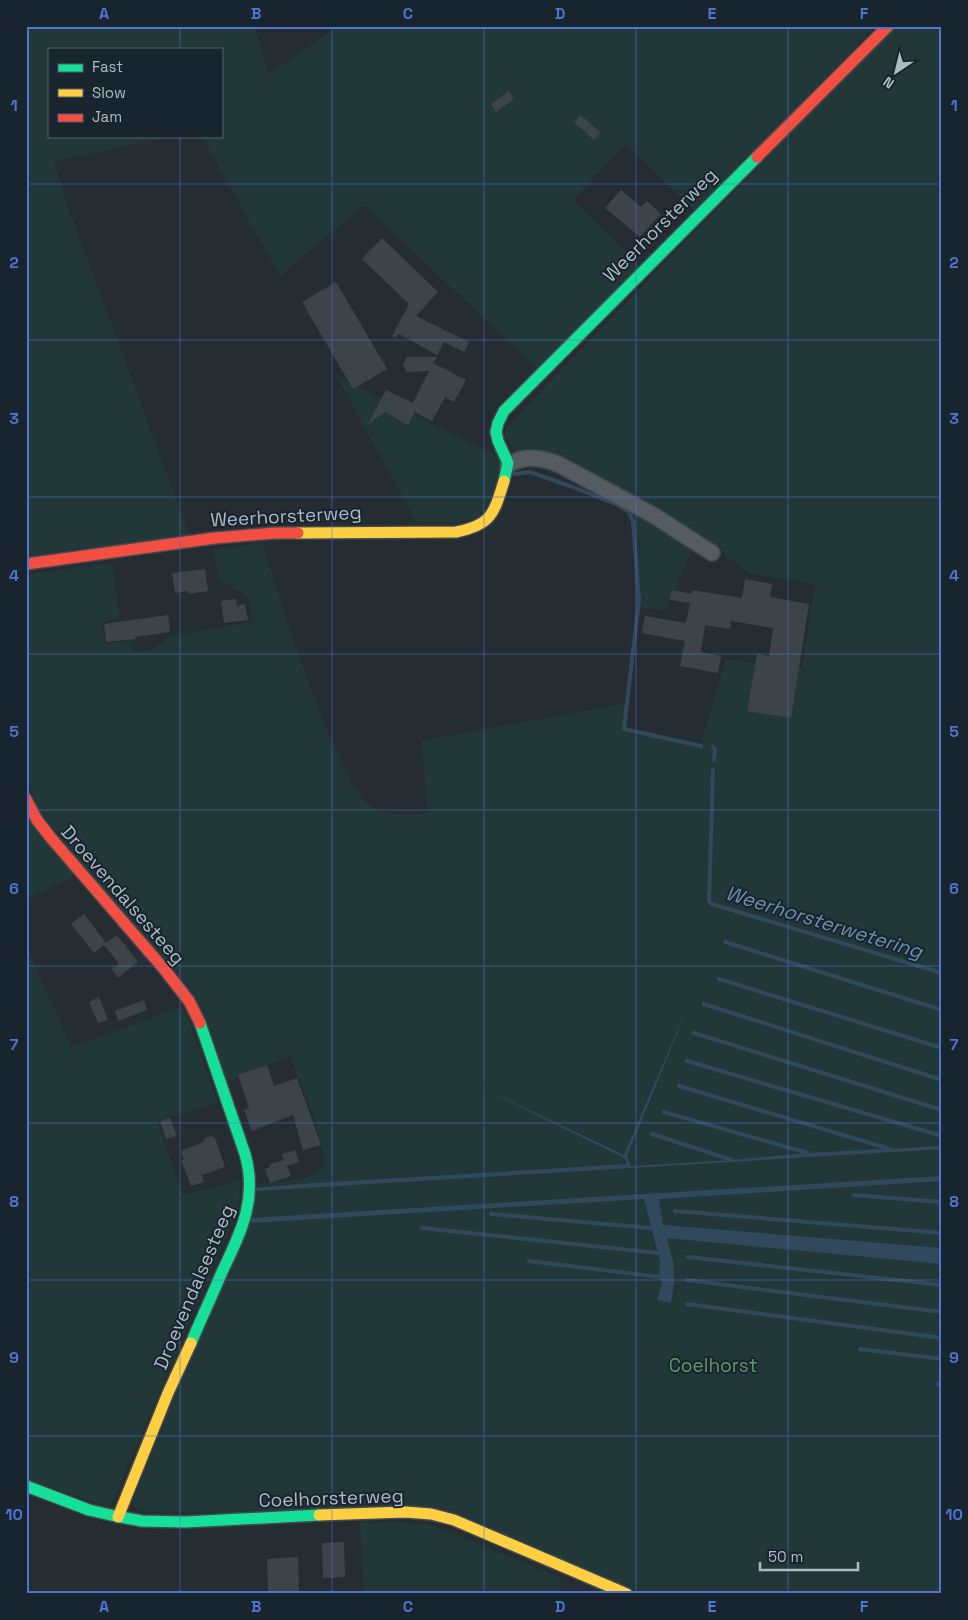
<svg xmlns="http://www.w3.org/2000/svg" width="968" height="1620" font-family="'Space Grotesk',sans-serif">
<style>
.green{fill:#223838}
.water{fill:#31495d}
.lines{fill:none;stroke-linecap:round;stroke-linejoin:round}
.stream{stroke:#31495d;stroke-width:4}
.building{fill:#3d4449}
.street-casing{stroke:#42494e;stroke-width:18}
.fast-casing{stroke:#42494e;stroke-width:14}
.slow-casing{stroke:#42494e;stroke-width:14}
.jam-casing{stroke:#42494e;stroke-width:14}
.street{stroke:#545b62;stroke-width:15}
.fast{stroke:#16e098;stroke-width:11}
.slow{stroke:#ffcf43;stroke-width:11}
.jam{stroke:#f24e42;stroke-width:11}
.grid{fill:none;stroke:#4f74d2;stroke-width:1;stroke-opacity:0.55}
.labels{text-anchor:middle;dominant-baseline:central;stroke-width:4;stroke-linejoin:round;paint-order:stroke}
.street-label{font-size:19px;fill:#adbac6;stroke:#18242e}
.park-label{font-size:19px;fill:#639868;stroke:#18242e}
.water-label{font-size:20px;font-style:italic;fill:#6c90ac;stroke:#18242e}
.neatline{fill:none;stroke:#4f74d2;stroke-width:2}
.grid-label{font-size:16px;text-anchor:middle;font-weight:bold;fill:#4f74d2}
</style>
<rect width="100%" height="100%" fill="#252d33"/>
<g class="green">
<polygon points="26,26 254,26 269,74 339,26 875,26 696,212 626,144 573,200 642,268 539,370 364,205 280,276 202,136 221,136 221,49 49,49 49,136 175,136 54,161 66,201 190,536 26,557"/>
<path d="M894 26H942V1594H646L446 1512 221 1513 140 1511 134 1507 133 1500 258 1185 306 1178 325 1165 317 1125 290 1056 223 1083 205 1025 38 808 26 775V575L112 563 120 619 101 622 105 644 132 641 133 653 151 650 171 636 253 622 249 597 219 579 214 550 262 543C286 617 309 694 343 764 350 777 355 793 367 803 384 817 407 816 428 813L421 741 627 703 625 726 627 729 700 746 726 659 802 669 815 584 749 573 684 525 593 475 547 453 535 451 514 453 505 434 507 427 545 387Z"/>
<polygon points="336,376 500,458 500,483 478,518 457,522 417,522"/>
<polygon points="636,512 694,546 665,610 636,607 637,569"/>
<polygon points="26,816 74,876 26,900"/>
<polygon points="26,945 71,1047 181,1007 189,1021 217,1103 157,1121 183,1195 241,1180 238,1209 225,1240 111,1505 107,1506 26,1480 26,1395 29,1389 26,1387"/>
<polygon points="395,1522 427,1524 442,1529 559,1577 561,1580 558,1594 364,1594 360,1523"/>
</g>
<g class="water">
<polygon points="694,992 627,1156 631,1166 732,1160 808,1153 942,1146 942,1149 255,1191 256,1188 301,1184 627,1164 624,1158 461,1078 624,1155"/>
<polygon points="942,1176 942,1181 659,1199 663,1225 942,1248 942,1264 667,1238 673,1261 674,1282 671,1303 657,1300 662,1282 659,1277 660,1261 644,1199 248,1223 250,1218"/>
</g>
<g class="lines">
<g class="stream">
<polyline points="514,474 530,472 570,486 618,505 629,512 633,521 639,600 624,729 701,746"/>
<polyline points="713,747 715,750 714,760"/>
<polyline points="713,770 709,901 712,904 942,973"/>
<polyline points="725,942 942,1010"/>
<polyline points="719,979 942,1048"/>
<polyline points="704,1004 942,1080"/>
<polyline points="694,1033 942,1110"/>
<polyline points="687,1061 942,1136"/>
<polyline points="679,1086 890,1149"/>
<polyline points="664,1112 808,1153"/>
<polyline points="652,1134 732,1160"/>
<polyline points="854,1195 942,1202"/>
<polyline points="675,1211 942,1233"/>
<polyline points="491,1214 651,1228"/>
<polyline points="422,1228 658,1253"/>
<polyline points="688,1257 942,1285"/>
<polyline points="529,1261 659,1277"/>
<polyline points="687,1280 942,1312"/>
<polyline points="687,1304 942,1338"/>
<polyline points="860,1349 942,1359"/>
<polyline points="937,1384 942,1385"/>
</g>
</g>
<g class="building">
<polygon points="509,91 514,99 496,112 491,104"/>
<polygon points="581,115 601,133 594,140 574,122"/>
<polygon points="621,190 641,207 647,201 661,214 640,237 605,208"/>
<polygon points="382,238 438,292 416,316 469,342 464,352 444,342 437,355 399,334 395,338 392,336 409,304 362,259"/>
<polygon points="336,282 387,369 353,389 302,302"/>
<polygon points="407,357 437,357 433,363 466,380 454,402 445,397 432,421 415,412 408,425 385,412 368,424 386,390 413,403 429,371 407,372 403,365"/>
<polygon points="205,569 208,591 189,594 188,591 175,593 172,573"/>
<polygon points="745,579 772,584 770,597 809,604 791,718 747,711 757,654 769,656 773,628 731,621 730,629 705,625 701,652 721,656 718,673 680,666 685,641 642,633 645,616 686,623 690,603 670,600 672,590 692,594 692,590 742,598"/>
<polygon points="236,599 237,606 245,604 248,620 224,623 221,601"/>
<polygon points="168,615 170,632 135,637 135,639 106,642 104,624"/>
<polygon points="84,914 106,943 117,935 138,962 118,978 111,969 119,964 104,945 94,953 71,924"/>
<polygon points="99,997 108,1020 98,1023 89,1002"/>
<polygon points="144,1000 147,1010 118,1021 115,1011"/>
<polygon points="267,1065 274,1086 297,1078 321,1145 303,1150 293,1115 252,1131 244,1110 249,1108 238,1075"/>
<polygon points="170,1118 177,1136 166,1139 160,1121"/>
<polygon points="211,1136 215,1138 225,1167 202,1175 204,1182 191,1186 181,1160 184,1160 181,1151 202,1143 205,1138"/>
<polygon points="295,1150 299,1162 287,1166 291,1176 270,1183 265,1169 270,1167 270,1164 284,1160 282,1154"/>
<polygon points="344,1542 345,1577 323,1578 322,1543"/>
<polygon points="298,1557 299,1594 268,1594 267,1559"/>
</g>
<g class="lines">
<g class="street-casing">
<path id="street" d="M508 465C526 455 540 457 558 464L653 515 712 553"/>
</g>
<g class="fast-casing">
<g id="fast">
<polyline points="504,481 508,463 498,441 496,432 498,423 504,411 757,157"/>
<path d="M191 1343C201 1319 212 1296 222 1272 241 1232 258 1199 245 1154L200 1023"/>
<polyline points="26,1486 89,1510 115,1516 142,1521 185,1522 319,1515"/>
</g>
</g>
<g class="slow-casing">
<g id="slow">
<path d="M298 533 456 532C492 525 494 513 504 481"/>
<polyline points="319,1515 405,1512 431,1514 454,1520 627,1594"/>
<polyline points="118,1517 168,1393 191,1343"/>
</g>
</g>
<g class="jam-casing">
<g id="jam">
<polyline points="757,157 888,26"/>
<polyline points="26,564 215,538 275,533 298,533"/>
<polyline points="26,799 37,820 51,838 164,969 189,1001 200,1023"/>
</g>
</g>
<use href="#street" class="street"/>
<use href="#fast" class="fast"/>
<use href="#slow" class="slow"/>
<use href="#jam" class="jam"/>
</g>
<path class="grid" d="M180 26V49M332 26V1594M484 26V1594M636 26V1594M788 26V1594M180 136V1594M26 184H942M26 340H942M26 497H942M26 654H942M26 810H942M26 966H942M26 1123H942M26 1280H942M26 1436H942"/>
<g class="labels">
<g class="street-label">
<text transform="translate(660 225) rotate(-45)">Weerhorsterweg</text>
<text transform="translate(286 516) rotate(-3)">Weerhorsterweg</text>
<text transform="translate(123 895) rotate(49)">Droevendalsesteeg</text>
<text transform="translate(194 1287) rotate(-67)">Droevendalsesteeg</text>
<text transform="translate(331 1498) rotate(-2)">Coelhorsterweg</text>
</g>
<g class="park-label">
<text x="713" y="1365">Coelhorst</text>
</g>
<g class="water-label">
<text transform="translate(824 922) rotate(17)">Weerhorsterwetering</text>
</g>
</g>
<rect width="968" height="1620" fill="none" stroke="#18242e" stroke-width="55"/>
<rect x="48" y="48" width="175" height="90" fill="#18242e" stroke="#54606b"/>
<rect x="58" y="64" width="25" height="8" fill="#16e098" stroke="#54606b"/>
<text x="92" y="72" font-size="15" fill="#adbac6">Fast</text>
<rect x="58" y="89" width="25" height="8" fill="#ffcf43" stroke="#54606b"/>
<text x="92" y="98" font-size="15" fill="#adbac6">Slow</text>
<rect x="58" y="114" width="25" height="8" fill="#f24e42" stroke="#54606b"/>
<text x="92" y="122" font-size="15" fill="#adbac6">Jam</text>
<g transform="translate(896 72) rotate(215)" stroke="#18242e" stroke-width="4" paint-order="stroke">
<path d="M0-4L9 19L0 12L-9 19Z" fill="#adbac6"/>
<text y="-8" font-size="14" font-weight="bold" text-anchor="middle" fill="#adbac6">N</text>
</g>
<path d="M760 1562v8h98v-8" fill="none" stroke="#adbac6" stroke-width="2.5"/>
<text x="768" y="1562" font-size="15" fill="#adbac6" stroke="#18242e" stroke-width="4" paint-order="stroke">50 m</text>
<rect x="28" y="28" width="912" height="1564" class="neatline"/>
<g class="grid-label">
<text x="104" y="19">A</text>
<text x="256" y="19">B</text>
<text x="408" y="19">C</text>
<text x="560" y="19">D</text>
<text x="712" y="19">E</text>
<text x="864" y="19">F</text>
<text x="14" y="111">1</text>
<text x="954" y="111">1</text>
<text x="14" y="268">2</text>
<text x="954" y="268">2</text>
<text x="14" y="424">3</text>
<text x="954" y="424">3</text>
<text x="14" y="581">4</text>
<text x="954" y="581">4</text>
<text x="14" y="737">5</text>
<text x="954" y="737">5</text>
<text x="14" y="894">6</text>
<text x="954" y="894">6</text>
<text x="14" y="1050">7</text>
<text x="954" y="1050">7</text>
<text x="14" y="1207">8</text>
<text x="954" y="1207">8</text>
<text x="14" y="1363">9</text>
<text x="954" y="1363">9</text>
<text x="14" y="1520">10</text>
<text x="954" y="1520">10</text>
<text x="104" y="1612">A</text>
<text x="256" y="1612">B</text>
<text x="408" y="1612">C</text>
<text x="560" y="1612">D</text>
<text x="712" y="1612">E</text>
<text x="864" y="1612">F</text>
</g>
</svg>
